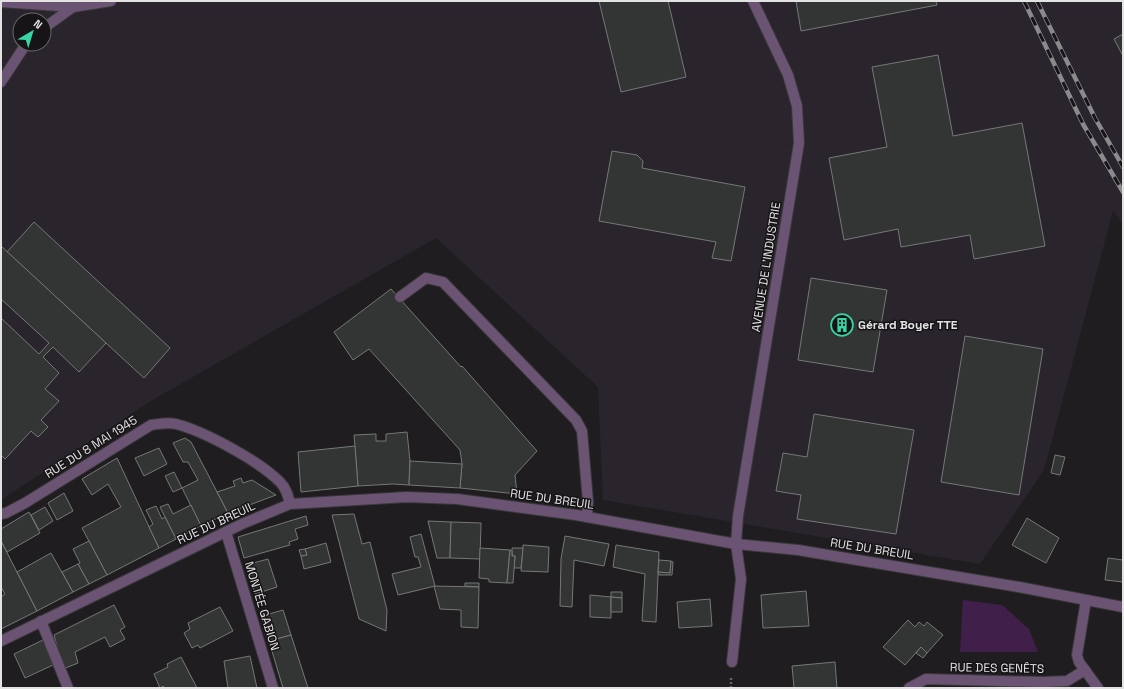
<svg xmlns="http://www.w3.org/2000/svg" width="1124" height="689" font-family="'Space Grotesk',sans-serif">
<style>
.built{fill:#2a252c;fill-rule:evenodd}
.green{fill:#40204a}
.building{fill:#333534;stroke:#757877}
.lines{fill:none;stroke-linecap:round;stroke-linejoin:round}
.service-casing{stroke:#3b393b;stroke-width:12}
.minor-casing{stroke:#3b393b;stroke-width:12}
.tertiary-casing{stroke:#3b393b;stroke-width:12}
.path{stroke:#656365;stroke-width:2.5;stroke-dasharray:2 2;stroke-linecap:butt}
.service{stroke:#6b5473;stroke-width:10}
.minor{stroke:#6b5473;stroke-width:10}
.tertiary{stroke:#6b5473;stroke-width:10}
.rail-casing{stroke:#8c8a8c;stroke-width:4.5}
.rail{stroke:#161416;stroke-width:3;stroke-dasharray:9;stroke-linecap:butt}
.labels{text-anchor:middle;dominant-baseline:central;stroke-width:3;stroke-linejoin:round;paint-order:stroke}
.street-label{font-size:12px;fill:#e4e3e4;stroke:#161416}
.poi-label{font-size:12px;font-weight:bold;fill:#e4e3e4;stroke:#161416;text-anchor:start}
</style>
<rect width="100%" height="100%" fill="#1f1d1f"/>
<path class="built" d="M1 1H1123V224L1113 211 1044 470 980 564 603 500 598 387 436 238 151 401 1 500ZM20 20H44V44H20Z"/>
<polygon class="green" points="963,600 1002,605 1029,629 1038,652 960,652"/>
<g class="building">
<polygon points="599,1 668,1 686,77 621,92"/>
<polygon points="796,1 936,1 937,5 801,31"/>
<polygon points="1123,34 1123,56 1114,39"/>
<polygon points="938,55 953,136 1022,123 1045,246 974,259 970,235 901,247 898,229 844,240 829,158 887,147 872,67"/>
<polygon points="612,151 637,155 643,161 642,168 745,187 731,261 712,258 716,242 599,221"/>
<polygon points="34,222 170,348 144,378 7,252"/>
<polygon points="1,246 106,343 79,372 53,347 43,357 59,373 45,389 59,401 41,420 48,427 38,437 31,431 5,459 1,455 1,318 39,354 49,343 1,299"/>
<polygon points="811,278 887,290 873,372 798,360"/>
<polygon points="391,289 461,367 462,366 537,451 515,475 517,494 460,488 462,464 460,450 369,349 353,360 334,332"/>
<polygon points="965,336 1043,349 1019,495 941,482"/>
<polygon points="814,414 914,430 896,534 797,519 801,495 776,491 783,453 807,457"/>
<polygon points="407,432 410,461 409,485 393,484 358,486 354,435 376,434 376,441 386,441 386,434"/>
<polygon points="185,438 191,442 228,513 201,526 182,488 198,480 188,462 183,462 173,443"/>
<polygon points="355,446 358,486 301,492 298,452"/>
<polygon points="159,448 167,464 144,476 135,458"/>
<polygon points="1055,455 1065,457 1060,475 1051,473"/>
<polygon points="117,458 159,548 107,575 82,528 121,507 108,484 92,495 82,479"/>
<polygon points="410,461 462,464 460,488 409,485"/>
<polygon points="174,472 182,488 173,492 165,476"/>
<polygon points="241,478 243,483 252,480 276,495 228,513 217,492 235,486 233,481"/>
<polygon points="64,493 73,511 57,520 48,503"/>
<polygon points="168,504 173,514 191,505 201,526 176,539 160,507"/>
<polygon points="156,506 162,519 165,517 176,539 159,548 149,527 153,524 146,510"/>
<polygon points="45,507 53,521 39,530 31,515"/>
<polygon points="29,512 40,533 7,552 1,541 1,529"/>
<polygon points="354,514 362,544 370,542 387,610 386,631 359,619 332,515"/>
<polygon points="306,516 308,525 295,529 298,539 289,542 290,545 244,558 238,537"/>
<polygon points="1027,518 1059,538 1046,563 1012,545"/>
<polygon points="428,521 451,522 450,558 437,558"/>
<polygon points="451,522 481,523 480,559 450,558"/>
<polygon points="421,534 435,586 398,595 392,574 421,567 418,557 415,557 410,537"/>
<polygon points="565,536 609,544 604,566 574,560 572,607 560,606 561,559"/>
<polygon points="1,541 37,611 1,629 1,597 5,594 1,587"/>
<polygon points="89,541 107,575 89,584 78,564 80,563 73,549"/>
<polygon points="326,543 331,562 304,569 301,556 307,555 305,549"/>
<polygon points="523,545 549,547 548,572 521,571"/>
<polygon points="616,545 659,552 656,622 642,621 645,574 613,567"/>
<polygon points="480,548 510,550 507,583 489,582 489,579 479,578"/>
<polygon points="512,548 523,548 521,568 514,568 515,556 512,556"/>
<polygon points="305,549 307,555 301,556 299,550"/>
<polygon points="510,550 512,551 512,556 515,556 513,583 507,583"/>
<polygon points="51,553 73,592 37,611 17,572"/>
<polygon points="1108,558 1123,560 1123,582 1105,580"/>
<polygon points="268,559 277,587 255,594 246,565"/>
<polygon points="659,560 671,561 670,573 658,572"/>
<polygon points="671,561 673,562 672,575 659,575 658,572 670,573"/>
<polygon points="78,564 89,584 73,592 62,572"/>
<polygon points="465,583 479,583 479,587 465,586"/>
<polygon points="434,586 479,587 478,628 461,627 461,610 440,609"/>
<polygon points="806,591 809,626 763,628 761,595"/>
<polygon points="611,592 622,592 622,598 611,597"/>
<polygon points="590,595 611,597 611,618 590,617"/>
<polygon points="611,597 622,598 622,612 611,612"/>
<polygon points="710,599 712,626 679,628 677,602"/>
<polygon points="114,605 125,627 120,630 125,639 110,647 105,637 75,652 78,663 63,669 54,635"/>
<polygon points="220,607 233,631 200,648 198,645 192,648 184,633 190,629 188,623"/>
<polygon points="283,610 291,635 269,641 262,616"/>
<polygon points="908,620 915,627 919,622 924,626 927,622 943,635 927,653 921,647 905,665 883,647"/>
<polygon points="291,635 308,688 283,688 269,641"/>
<polygon points="43,640 53,665 25,678 14,654"/>
<polygon points="921,647 927,653 923,658 916,653"/>
<polygon points="250,656 257,688 228,688 224,661"/>
<polygon points="181,657 197,688 165,688 163,686 160,688 154,674 168,667 167,664"/>
<polygon points="835,662 837,688 794,688 792,666"/>
</g>
<g class="lines">
<g class="service-casing">
<polyline id="service" points="400,297 426,278 443,282 576,420 582,431 588,502 587,517"/>
</g>
<g class="minor-casing">
<g id="minor">
<polyline points="1,2 73,7 111,1"/>
<polyline points="44,28 73,7"/>
<polyline points="1,82 26,44"/>
<path d="M1 514 6 513 25 503 151 425C159 424 168 422 176 424 204 431 259 461 280 482 286 488 288 495 290 504"/>
<polyline points="226,532 273,688"/>
<polyline points="1086,600 1077,655 1079,662 1098,688"/>
<polyline points="41,621 68,688"/>
<polyline points="732,662 741,579 736,544 738,516 799,143 797,106 788,75 753,1"/>
<polyline points="909,688 926,679 1042,682 1067,681 1085,670"/>
</g>
</g>
<g class="tertiary-casing">
<polyline id="tertiary" points="1,641 242,524 290,504 407,497 457,499 576,515 736,544 798,550 1019,587 1123,607"/>
</g>
<polyline class="path" points="731,688 731,676"/>
<use href="#service" class="service"/>
<use href="#minor" class="minor"/>
<use href="#tertiary" class="tertiary"/>
<g class="rail-casing">
<g id="rail">
<polyline points="1024,1 1083,124 1123,192"/>
<polyline points="1037,1 1095,118 1123,167"/>
</g>
</g>
<use href="#rail" class="rail"/>
</g>
<defs>
<g id="building-ring" transform="scale(1.15)"><circle r="9.5" fill="#161416" stroke="#37d4a6" stroke-width="1.5"/><path d="M-4-6H4V6H1V3H-1V6H-4ZM-2.5-4.3h1.7v1.8h-1.7ZM.8-4.3h1.7v1.8H.8ZM-2.5-1h1.7V.8h-1.7ZM.8-1h1.7V.8H.8Z" fill="#37d4a6"/></g>
</defs>
<g fill-rule="evenodd">
<use href="#building-ring" x="842" y="325"/>
</g>
<g class="labels">
<g class="street-label">
<text transform="translate(766 267) rotate(-81)">AVENUE DE L'INDUSTRIE</text>
<text transform="translate(91 447) rotate(-32)">RUE DU 8 MAI 1945</text>
<text transform="translate(552 499) rotate(8)">RUE DU BREUIL</text>
<text transform="translate(216 523) rotate(-25)">RUE DU BREUIL</text>
<text transform="translate(872 549) rotate(9)">RUE DU BREUIL</text>
<text transform="translate(262 606) rotate(73)">MONTÉE GABION</text>
<text transform="translate(997 668) rotate(1)">RUE DES GENÊTS</text>
</g>
<g class="poi-label">
<text x="858" y="325">Gérard Boyer TTE</text>
</g>
</g>
<rect width="1124" height="689" fill="none" stroke="#e4e3e4" stroke-width="4"/>
<g transform="translate(32 32) rotate(38)"><circle r="19" fill="#161416" stroke="#686768"/>
<path d="M0-3L7 15L0 10L-7 15Z" fill="#37d4a6"/>
<text y="-6" font-size="11" font-weight="bold" text-anchor="middle" fill="#e4e3e4">N</text>
</g>
</svg>
